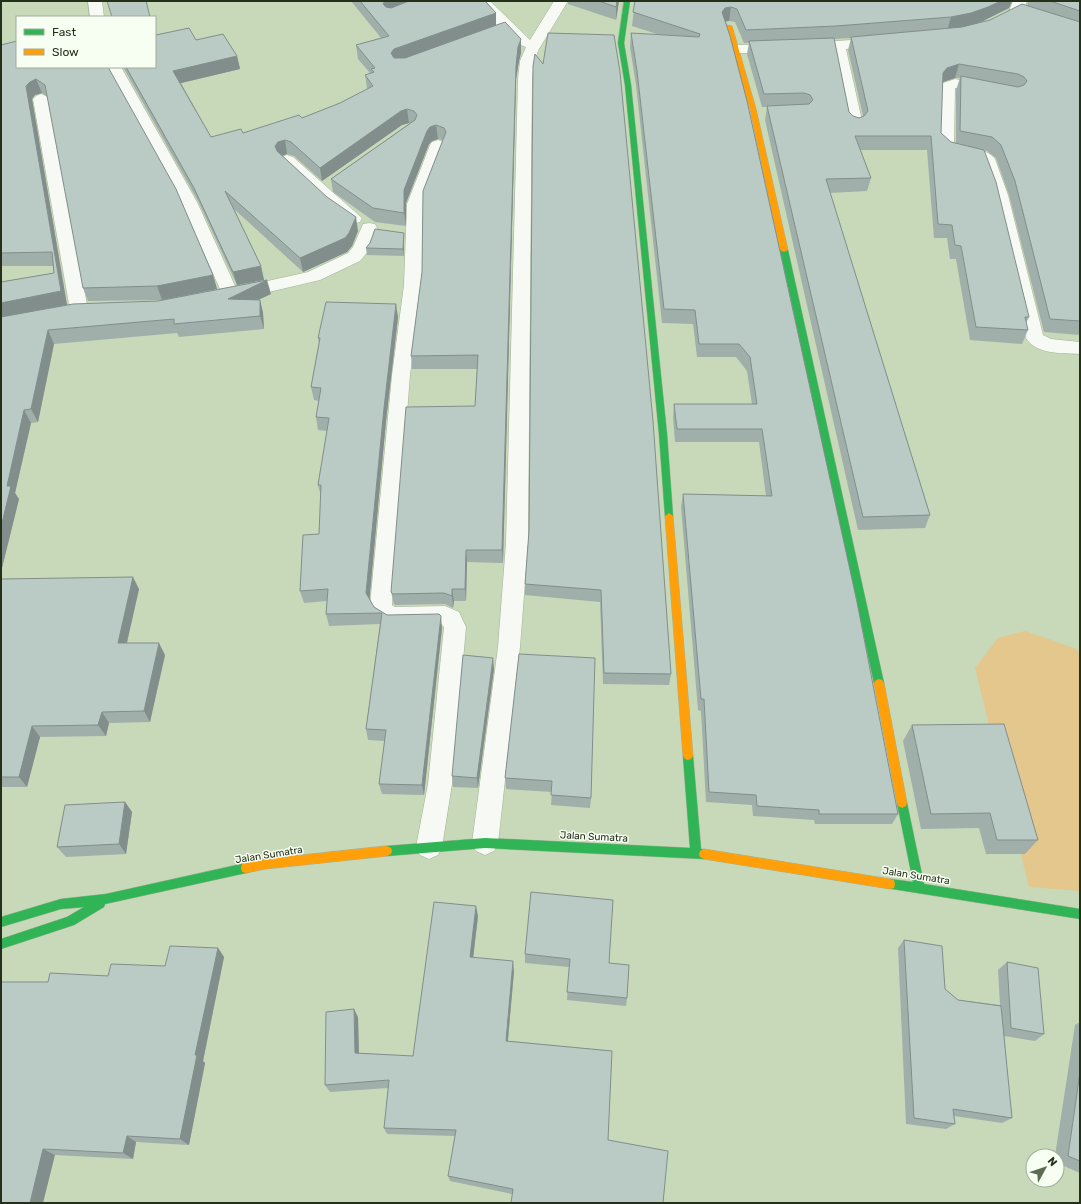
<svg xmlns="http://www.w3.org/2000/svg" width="1081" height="1204" font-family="Rubik,sans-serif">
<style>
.green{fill:#e3c78c}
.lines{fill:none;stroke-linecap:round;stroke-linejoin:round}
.street-casing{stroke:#a4b198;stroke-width:1}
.fast-casing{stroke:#a4b198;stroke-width:1}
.slow-casing{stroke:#a4b198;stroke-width:1}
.street{fill:#f7f9f4;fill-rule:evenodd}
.fast{fill:#30b455;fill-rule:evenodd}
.slow{fill:#ff9f0a;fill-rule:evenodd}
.wall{fill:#a0afaa;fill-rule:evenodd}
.shaded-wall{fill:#828e8b}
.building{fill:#bacbc6;stroke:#828e8b}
.labels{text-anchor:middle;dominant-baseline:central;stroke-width:3;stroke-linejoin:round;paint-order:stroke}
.street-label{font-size:10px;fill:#243019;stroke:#f7fef2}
</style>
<rect width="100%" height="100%" fill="#c7d9b8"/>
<polygon class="green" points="1025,631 1077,649 1080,656 1080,891 1029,887 975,668 998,638"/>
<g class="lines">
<g class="street-casing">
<g id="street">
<polygon points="88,1 102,1 104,17 90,17"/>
<path d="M475 1H490L530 40 554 1H568L539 49 534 61 532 79 528 543 520 647 498 843 494 851 485 855 476 851 472 843 498 647 506 543 518 79 520 61 526 47C515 46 482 11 475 1Z"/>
<polygon points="1013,1 1027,1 1024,9 1080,26 1080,35 1011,14 1009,11"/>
<polygon points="878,38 883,39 885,42 883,45 846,49 863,125 860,128 855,130 850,128 847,125 832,50 783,53 737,53 732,52 730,49 732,46 737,45 783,45"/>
<polygon points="107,67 121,67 197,202 236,288 308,272 348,253 353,247 363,224 369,223 375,224 377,228 370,249 360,261 320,280 239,299 230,300 224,298 181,202"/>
<path d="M955 79 993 86 996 89 993 92 988 94 955 88 954 146C966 152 986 146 995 159L1008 195 1043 335 1051 339 1080 342V354C1063 353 1036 355 1026 338L992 195 980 162C966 155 948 161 938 147L940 86 943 83Z"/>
<polygon points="41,94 46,96 49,99 88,310 85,314 79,316 73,314 70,310 33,99 36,96"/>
<path d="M438 140 444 142 446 145 423 204 422 285 410 375 392 605 395 607 445 606 459 612 466 627 452 784 442 847 438 855 429 859 420 855 416 847 428 784 444 627 441 624 390 625C379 621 374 616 370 605L392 375 404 285 407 204 430 145 432 142Z"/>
<path d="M287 155 293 157 362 218 360 222C356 223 352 224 348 222 328 211 299 180 281 163L279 160 281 157Z"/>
</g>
</g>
<g class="fast-casing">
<g id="fast">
<polygon points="624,1 630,1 624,43 631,85 667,434 673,516 669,519 665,516 659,434 625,85 618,43"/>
<polygon points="782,248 784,248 788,250 884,683 882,686 879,687 876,686 874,683 780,250"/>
<polygon points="688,752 691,753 693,756 701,849 708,851 709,854 708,857 704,859 485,848 387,856 383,854 382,851 383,848 387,846 485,838 690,848 683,756 685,753"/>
<polygon points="902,798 906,800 907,803 924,884 1080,909 1080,919 886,888 885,884 886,880 890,879 913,882 897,803 898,800"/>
<polygon points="246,863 250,864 251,868 250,872 246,873 105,904 104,907 74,925 1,949 1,939 67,917 84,907 61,909 1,927 1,917 61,899 106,894"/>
</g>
</g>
<g class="slow-casing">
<g id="slow">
<polygon points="727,25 732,26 756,109 788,250 784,252 780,250 750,109 726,26"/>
<polygon points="669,513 673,516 693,756 691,759 688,760 685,759 683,756 665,516"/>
<polygon points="879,679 882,680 884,683 907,803 906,806 902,808 898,806 897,803 874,683 876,680"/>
<polygon points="387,846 391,848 392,851 391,854 387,856 265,869 246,873 242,872 241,868 242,864 265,859"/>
<polygon points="704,849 890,879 894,880 895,884 894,888 890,889 704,859 700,857 699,854 700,851"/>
</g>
</g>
<use href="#street" class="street"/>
<use href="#fast" class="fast"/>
<use href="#slow" class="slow"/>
</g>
<g class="wall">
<polygon points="351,1 485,1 496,13 496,26 521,53 519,61 516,79 503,563 467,562 466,601 454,601 453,608 445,604 395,605 394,604 391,592 475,406 477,369 412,369 411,356 443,140 438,139 432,141 429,144 406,203 406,226 375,222 333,192 331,179 410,123 409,123 402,125 322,181 294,156 287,154 282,155 358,231 352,246 347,252 303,272 234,209 261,266 264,280 237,285 198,201 123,67 155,67 156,35 196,40 237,56 240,69 181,83 211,137 243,133 302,118 340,103 367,89 367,88 365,75 370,73 358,59 356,45 381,38"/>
<polygon points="568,1 619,1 616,20 568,4"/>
<path d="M635 1 1009 8 983 21 972 25 990 20 1027 6 1028 1H1080V335L1044 332 1009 195 996 158 987 151 984 150 1029 317 1026 323 1028 330 1022 344 970 340 956 259H950L947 238H934L927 150H860L871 178 867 191 830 193 930 515 925 528 858 530 765 120 767 107H762L747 54 749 43H744L735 22 729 21H726L898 814 892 824H815L814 820 753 816 752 805 706 802 701 711 698 710 681 507 683 494 766 496 759 442H675L673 417 674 404H752L747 371 736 357H697L693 324 662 323 636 85 630 47 631 33 660 35 632 26ZM851 38 848 50 863 116 859 118 853 116 849 112 834 39ZM955 78H960L956 90V143L951 142 941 133 942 82Z"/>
<polygon points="1,45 108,67 213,275 217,289 162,300 88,301 83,288 48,97 42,93 35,95 32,99 67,305 12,315 158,301 271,294 258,300 260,300 263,313 264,329 179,337 177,333 54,344 38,422 31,423 15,493 19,499 1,572 1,282 54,273 53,266 1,266"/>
<polygon points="535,54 671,674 669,685 603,684 600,602 525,595 525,584 529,531"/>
<polygon points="404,233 404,256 367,255 366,248 370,243"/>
<polygon points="398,317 386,421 369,599 374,607 387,615 442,628 424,795 382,794 379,784 385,741 368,740 366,729 380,624 329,626 326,614 327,601 304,603 300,591 319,534 321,497 318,485 327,431 318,430 316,417 319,401 314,400 311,387 319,343 318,338"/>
<polygon points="1,579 139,589 127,643 165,655 150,722 109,723 106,736 40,737 27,787 1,787"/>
<polygon points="519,654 591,798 590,808 551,805 552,792 506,789 505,778"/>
<polygon points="494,669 478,788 453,787 452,776"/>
<polygon points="912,725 1038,840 1025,854 986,854 979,828 921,829 903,741"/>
<polygon points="125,802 132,812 126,854 66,857 57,847"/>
<polygon points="478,916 473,958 514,971 508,1041 612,1051 512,1194 450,1181 448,1176 455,1136 387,1134 384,1128 388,1088 330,1092 325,1085 358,1017 359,1053 413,1056"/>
<polygon points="904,940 945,989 958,1000 1000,1005 998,970 1007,962 1044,1034 1035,1041 1004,1036 1012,1118 1002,1123 954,1116 955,1124 946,1129 906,1124 898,948"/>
<polygon points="218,948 224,957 203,1061 205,1063 189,1145 136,1142 133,1159 55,1155 1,1203 48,982 108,976 165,966"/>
<polygon points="525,954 609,963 627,998 626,1006 567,1000 569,967 525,963"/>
<polygon points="1080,1022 1080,1173 1057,1163 1057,1156 1055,1156 1075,1025"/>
</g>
<g class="shaded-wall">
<polygon points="385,1 411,1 385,17 383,4"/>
<polygon points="617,1 619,1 616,20 616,7"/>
<polygon points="1001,1 1012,1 1009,8 983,21 967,27 947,31 951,17"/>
<polygon points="731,7 729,21 724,22 722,12 725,8"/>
<polygon points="496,13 496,26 393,66 391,53 394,49"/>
<polygon points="521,39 521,53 519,61 516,79 503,563 502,550 516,66 518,47"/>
<polygon points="237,56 240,69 177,84 173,71"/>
<polygon points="959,64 955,78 943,82 943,73 947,68"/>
<polygon points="36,79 42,93 35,95 32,99 67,305 1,317 1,303 61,291 26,86 30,82"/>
<polygon points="407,109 409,123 402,125 322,181 320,168 401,111"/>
<polygon points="436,125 438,139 432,141 429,144 406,203 406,226 404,213 404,190 427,131 430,127"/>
<polygon points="285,140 287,154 281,156 278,159 275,146 278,142"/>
<polygon points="356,217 358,231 352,246 347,252 303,272 300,258"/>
<polygon points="404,233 404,256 403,249"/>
<polygon points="261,266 264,280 237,285 233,272"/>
<polygon points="213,275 217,289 162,300 157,286"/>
<polygon points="267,280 271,294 232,312 228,299"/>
<polygon points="260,300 263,313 264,329 260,316"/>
<polygon points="396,304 398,317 386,421 369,605 366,593 384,408"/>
<polygon points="48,330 54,344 38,422 31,409"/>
<polygon points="24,410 31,423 15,493 19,499 1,572 1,527 7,486"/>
<polygon points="466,550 467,562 466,601 465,589"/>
<polygon points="133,577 139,589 124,655 118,643"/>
<polygon points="452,589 454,601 453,608 452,596"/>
<polygon points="441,616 442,628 424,795 422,785"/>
<polygon points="159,643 165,655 150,722 144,711"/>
<polygon points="493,658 494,669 478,788 477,778"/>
<polygon points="102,712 109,723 106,736 98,725"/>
<polygon points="32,726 40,737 27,787 19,777"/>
<polygon points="125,802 132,812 126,854 119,844"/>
<polygon points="476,906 478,916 472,967 470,957"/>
<polygon points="218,948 224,957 203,1061 205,1063 189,1145 180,1139 195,1055"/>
<polygon points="513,961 514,971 507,1049 506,1041"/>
<polygon points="354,1009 358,1017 359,1060 355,1053"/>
<polygon points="127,1136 136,1142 133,1159 123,1153"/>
<polygon points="43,1149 55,1155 43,1203 30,1203"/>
</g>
<g class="building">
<polygon points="107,1 146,1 150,17 112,17"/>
<polygon points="360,1 385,1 383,4 386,7 391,8 409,1 485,1 496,13 394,49 391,53 394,58 405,58 505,22 521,39 518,47 516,66 502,550 466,550 465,589 452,589 452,596 444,593 393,594 391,592 406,407 475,406 478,355 411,356 422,272 423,191 446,132 444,128 436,125 430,127 427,131 404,190 404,213 373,208 331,179 415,120 417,115 414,111 407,109 401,111 320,168 291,142 285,140 278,142 275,146 277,151 327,197 356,217 349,233 345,238 300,258 225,191 261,266 233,272 194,188 126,67 155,67 155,33 156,35 189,28 196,40 223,34 237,56 173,71 211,137 241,129 243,133 299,115 302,118 340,103 373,86 365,75 374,72 371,69 375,68 356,45 389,36"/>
<polygon points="599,1 617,1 616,7"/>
<polygon points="635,1 1001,1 988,7 971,13 951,17 836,26 746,30 737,9 731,7 725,8 722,12 730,36 747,101 857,602 898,814 819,814 819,810 757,806 756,795 709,792 704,699 701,699 683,494 772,496 762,429 677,429 674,404 757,404 750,357 739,344 699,344 695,310 664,309 637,71 631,33 699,37 700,34 633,12"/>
<polygon points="1050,1 1080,1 1080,11"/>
<polygon points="1022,4 1080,22 1080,321 1050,319 1015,181 1001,145 992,137 960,131 961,76 1018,87 1024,85 1027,81 1024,77 1018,74 959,64 947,68 943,73 941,133 951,142 984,150 996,182 1029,317 1025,317 1028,330 976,327 961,246 955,245 952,225 938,224 931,136 855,136 871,178 826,179 930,515 863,517 767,106 809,104 813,100 810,95 804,93 764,94 749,41 834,38 849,112 853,116 859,118 864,116 868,111 851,37 962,27 990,20"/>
<polygon points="548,33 614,35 620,72 653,421 671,674 604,673 601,590 525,584 529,531 533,66 535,54 543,64"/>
<polygon points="17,41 17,67 108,67 176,189 213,275 157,286 83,288 45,85 36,79 30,82 26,86 61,291 1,303 1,282 54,273 52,252 1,253 1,45"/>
<polygon points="375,229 404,233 403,249 366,248 370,243"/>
<polygon points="267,280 228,299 260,300 260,316 174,324 174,319 48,330 31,409 24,410 7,486 11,486 1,527 1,317 73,304 158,301"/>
<polygon points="326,302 396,304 384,408 366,593 374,607 387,615 439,614 441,616 422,785 379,784 386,730 366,729 382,613 326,614 328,589 300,591 303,535 319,534 321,485 318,485 329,418 316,417 321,388 311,387 320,338 318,338"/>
<polygon points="133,577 118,643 159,643 144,711 102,712 98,725 32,726 19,777 1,777 1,579"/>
<polygon points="519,654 595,658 591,798 551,795 552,781 505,778"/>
<polygon points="463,655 493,658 477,778 452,776"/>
<polygon points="1004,724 1038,840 997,840 990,813 931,814 912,725"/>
<polygon points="125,802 119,844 57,847 65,805"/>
<polygon points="531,892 613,900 609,963 629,965 627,998 567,992 570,959 525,954"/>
<polygon points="434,902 476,906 470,957 513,961 506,1041 612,1051 608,1140 668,1151 663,1203 511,1203 513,1189 448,1176 456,1130 384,1128 389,1080 325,1085 326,1012 354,1009 355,1053 413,1056"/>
<polygon points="904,940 942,946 945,989 958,1000 1001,1006 1012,1118 953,1109 955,1124 914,1118"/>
<polygon points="170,946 218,948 195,1055 197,1055 180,1139 127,1136 123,1153 43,1149 30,1203 1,1203 1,982 48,982 50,973 108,976 111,964 165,966"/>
<polygon points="1007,962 1038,968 1044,1034 1011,1028"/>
<polygon points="1080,1072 1080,1161 1068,1156"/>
</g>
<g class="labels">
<g class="street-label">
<text transform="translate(594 837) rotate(3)">Jalan Sumatra</text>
<text transform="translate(269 855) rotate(-9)">Jalan Sumatra</text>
<text transform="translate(916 876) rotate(9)">Jalan Sumatra</text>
</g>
</g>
<rect width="1081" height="1204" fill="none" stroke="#243019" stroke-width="4"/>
<rect x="16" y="16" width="140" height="52" fill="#f7fef2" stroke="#a3ac9b"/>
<rect x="24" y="29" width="20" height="6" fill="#30b455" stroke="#a3ac9b"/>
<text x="52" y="36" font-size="12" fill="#243019">Fast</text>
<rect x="24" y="49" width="20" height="6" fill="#ff9f0a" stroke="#a3ac9b"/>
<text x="52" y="56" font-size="12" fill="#243019">Slow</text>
<g transform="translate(1045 1168) rotate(50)"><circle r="19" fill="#f7fef2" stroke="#a3ac9b"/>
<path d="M0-3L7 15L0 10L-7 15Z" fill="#5d6b51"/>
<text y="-6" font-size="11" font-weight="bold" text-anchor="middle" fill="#243019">N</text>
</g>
</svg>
